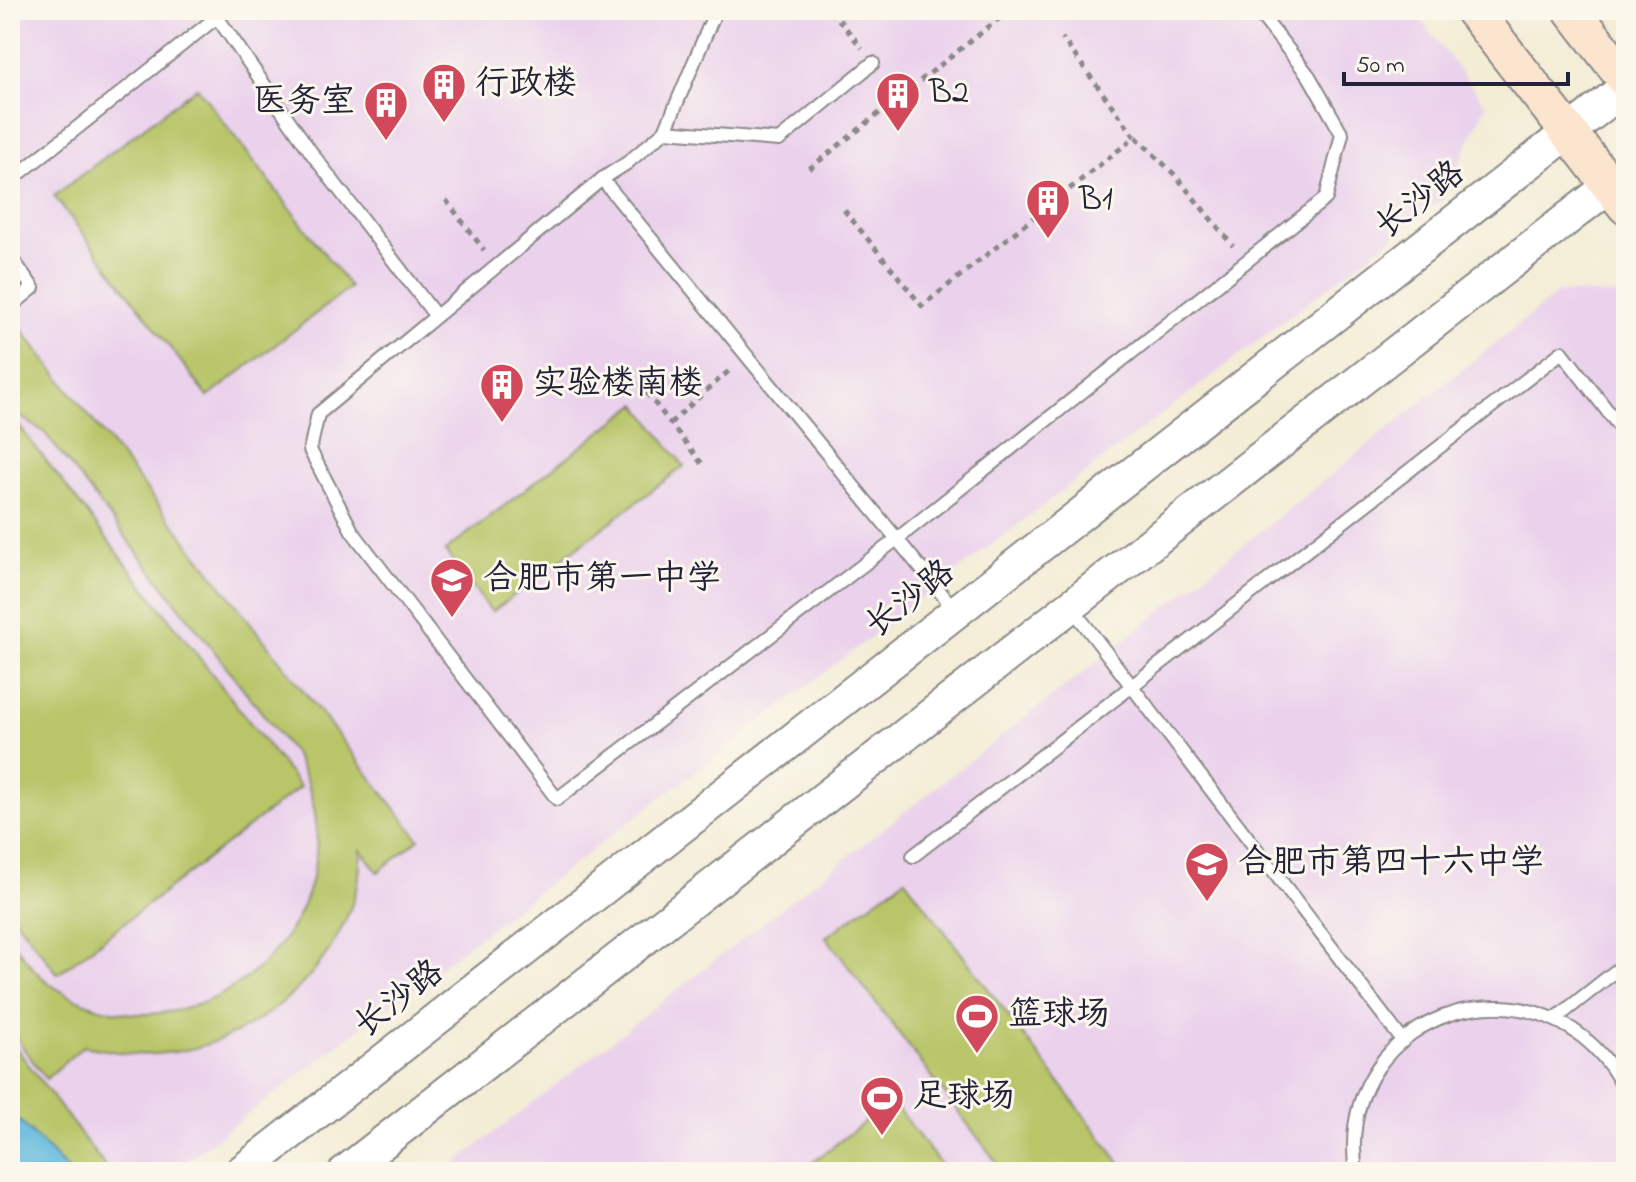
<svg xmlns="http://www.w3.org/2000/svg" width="1636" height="1182" font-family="'Indie Flower','LXGW WenKai TC',sans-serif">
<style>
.built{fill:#ead1ec}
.green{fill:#b8c567;stroke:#6d7451;stroke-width:2}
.water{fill:#5fb8dc;stroke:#406d8c;stroke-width:2}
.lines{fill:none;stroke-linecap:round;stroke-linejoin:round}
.service-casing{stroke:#8a8888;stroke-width:16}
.tertiary-casing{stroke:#8a8888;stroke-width:36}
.secondary-casing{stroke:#8a8888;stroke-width:40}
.path{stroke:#8a8888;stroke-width:5;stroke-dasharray:6 6;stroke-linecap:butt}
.service{stroke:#fff;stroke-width:12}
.tertiary{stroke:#fff;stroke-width:32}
.secondary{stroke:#fbe5cf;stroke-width:36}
.labels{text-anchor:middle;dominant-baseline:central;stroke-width:6;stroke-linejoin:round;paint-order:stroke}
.poi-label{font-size:34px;fill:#22223b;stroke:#fbf7ec;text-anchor:start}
.street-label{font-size:34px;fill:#22223b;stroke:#fbf7ec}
</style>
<rect width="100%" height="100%" fill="#fbf7ec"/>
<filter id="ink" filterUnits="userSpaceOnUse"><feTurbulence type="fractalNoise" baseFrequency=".0125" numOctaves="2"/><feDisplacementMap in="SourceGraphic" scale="16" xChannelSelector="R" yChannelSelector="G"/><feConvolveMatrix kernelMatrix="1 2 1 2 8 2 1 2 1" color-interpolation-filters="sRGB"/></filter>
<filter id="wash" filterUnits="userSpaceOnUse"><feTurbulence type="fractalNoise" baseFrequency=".006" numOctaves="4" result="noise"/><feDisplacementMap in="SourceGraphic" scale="32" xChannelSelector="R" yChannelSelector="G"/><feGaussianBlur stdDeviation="1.8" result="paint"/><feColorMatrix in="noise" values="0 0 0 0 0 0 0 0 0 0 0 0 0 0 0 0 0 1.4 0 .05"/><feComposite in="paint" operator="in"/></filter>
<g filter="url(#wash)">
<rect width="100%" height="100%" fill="#f3edd6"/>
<g class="built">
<polygon points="10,10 1413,10 1486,105 1443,199 172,1172 109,1172 10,1040"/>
<polygon points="1559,292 1626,296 1626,1172 444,1172 1131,635"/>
</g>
<g class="green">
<polygon points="197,87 350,287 208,397 54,196"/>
<path d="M12 317 419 839 378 872 361 850C360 862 360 875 357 887 335 976 248 1049 156 1054 131 1056 107 1050 83 1046L46 1079 10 1030V939C24 956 36 976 56 988 204 1080 380 909 294 754L44 432 10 410Z"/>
<polygon points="637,404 684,466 492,612 445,551"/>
<polygon points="16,422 300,787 58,974 10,912 10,427"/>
<polygon points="905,879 1127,1172 1004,1172 826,937"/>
<polygon points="10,1040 109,1172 10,1172"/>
<polygon points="892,1101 946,1172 800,1172"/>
</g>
<polygon class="water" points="10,1111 70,1172 10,1172"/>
</g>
<g filter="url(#ink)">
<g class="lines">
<g class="service-casing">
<g id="service">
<polyline points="226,10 217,17 313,155 435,315"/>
<polyline points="716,10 665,131 627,163 602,179 955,610"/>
<polyline points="665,131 779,140 873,63"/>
<polyline points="602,179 318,414 310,450 352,531 557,799 897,539 1326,198 1342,134 1309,76 1257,10"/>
<polyline points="10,181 217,17"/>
<polyline points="10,256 33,288 10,307"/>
<polyline points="1072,608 1403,1041"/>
<polyline points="913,856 1562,352 1626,435"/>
<polyline points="1555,1019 1626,963"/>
<path d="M1356 1172C1331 1007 1551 940 1626 1092"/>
</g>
</g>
<g class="tertiary-casing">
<g id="tertiary">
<polyline points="241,1172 1626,87"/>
<polyline points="345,1172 1626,173"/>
</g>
</g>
<g class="secondary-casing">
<g id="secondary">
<polyline points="1473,10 1626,206"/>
<polyline points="1572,10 1626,80"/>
</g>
</g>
<g class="path">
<polyline points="303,10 306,15"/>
<polyline points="831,10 862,48"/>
<polyline points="886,78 901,96 1010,10"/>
<polyline points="1136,137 1175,175 1233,246"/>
<polyline points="809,169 901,96"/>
<polyline points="446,200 484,250"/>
<polyline points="844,210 922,306 1135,137 1062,38"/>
<polyline points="639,383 703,465"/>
<polyline points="670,423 731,369"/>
</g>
<use href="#service" class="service"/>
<use href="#tertiary" class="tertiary"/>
<use href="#secondary" class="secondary"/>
</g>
</g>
<defs>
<g id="building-pin" transform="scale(2.3)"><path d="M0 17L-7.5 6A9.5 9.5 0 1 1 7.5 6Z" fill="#d1495b" stroke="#fbf7ec"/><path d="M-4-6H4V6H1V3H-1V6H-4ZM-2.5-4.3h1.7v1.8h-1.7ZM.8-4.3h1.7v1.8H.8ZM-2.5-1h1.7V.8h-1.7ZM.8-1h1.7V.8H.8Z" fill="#fff"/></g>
<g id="school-pin" transform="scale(2.3)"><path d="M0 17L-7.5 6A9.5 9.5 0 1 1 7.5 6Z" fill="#d1495b" stroke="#fbf7ec"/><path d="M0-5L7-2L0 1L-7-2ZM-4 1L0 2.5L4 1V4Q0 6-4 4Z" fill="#fff"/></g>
<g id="stadium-pin" transform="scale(2.3)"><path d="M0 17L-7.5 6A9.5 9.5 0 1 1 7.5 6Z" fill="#d1495b" stroke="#fbf7ec"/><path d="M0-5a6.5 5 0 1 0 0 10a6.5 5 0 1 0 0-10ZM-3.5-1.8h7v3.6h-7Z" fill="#fff"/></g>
</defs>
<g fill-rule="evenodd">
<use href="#building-pin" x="444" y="85"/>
<use href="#building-pin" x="898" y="94"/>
<use href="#building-pin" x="386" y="103"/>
<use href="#building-pin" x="1048" y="201"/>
<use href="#building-pin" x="502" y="385"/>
<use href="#school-pin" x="452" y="580"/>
<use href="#school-pin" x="1207" y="864"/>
<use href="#stadium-pin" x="977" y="1016"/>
<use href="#stadium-pin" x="882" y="1098"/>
</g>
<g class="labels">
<g class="poi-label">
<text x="475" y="85">行政楼</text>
<text x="929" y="94">B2</text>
<text x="355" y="103" text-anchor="end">医务室</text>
<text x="1079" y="201">B1</text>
<text x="533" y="385">实验楼南楼</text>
<text x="483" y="580">合肥市第一中学</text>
<text x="1238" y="864">合肥市第四十六中学</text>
<text x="1008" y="1016">篮球场</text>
<text x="913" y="1098">足球场</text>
</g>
<g class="street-label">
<text transform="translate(1421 201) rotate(-38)">长沙路</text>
<text transform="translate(911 600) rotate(-38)">长沙路</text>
<text transform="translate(400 1000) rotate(-38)">长沙路</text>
</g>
</g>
<rect width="1636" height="1182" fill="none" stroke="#fbf7ec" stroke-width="40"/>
<path d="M1344 72v12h224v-12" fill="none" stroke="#22223b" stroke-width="4"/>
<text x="1356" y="72" font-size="24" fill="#22223b" stroke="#fbf7ec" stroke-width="6" paint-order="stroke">50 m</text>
</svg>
